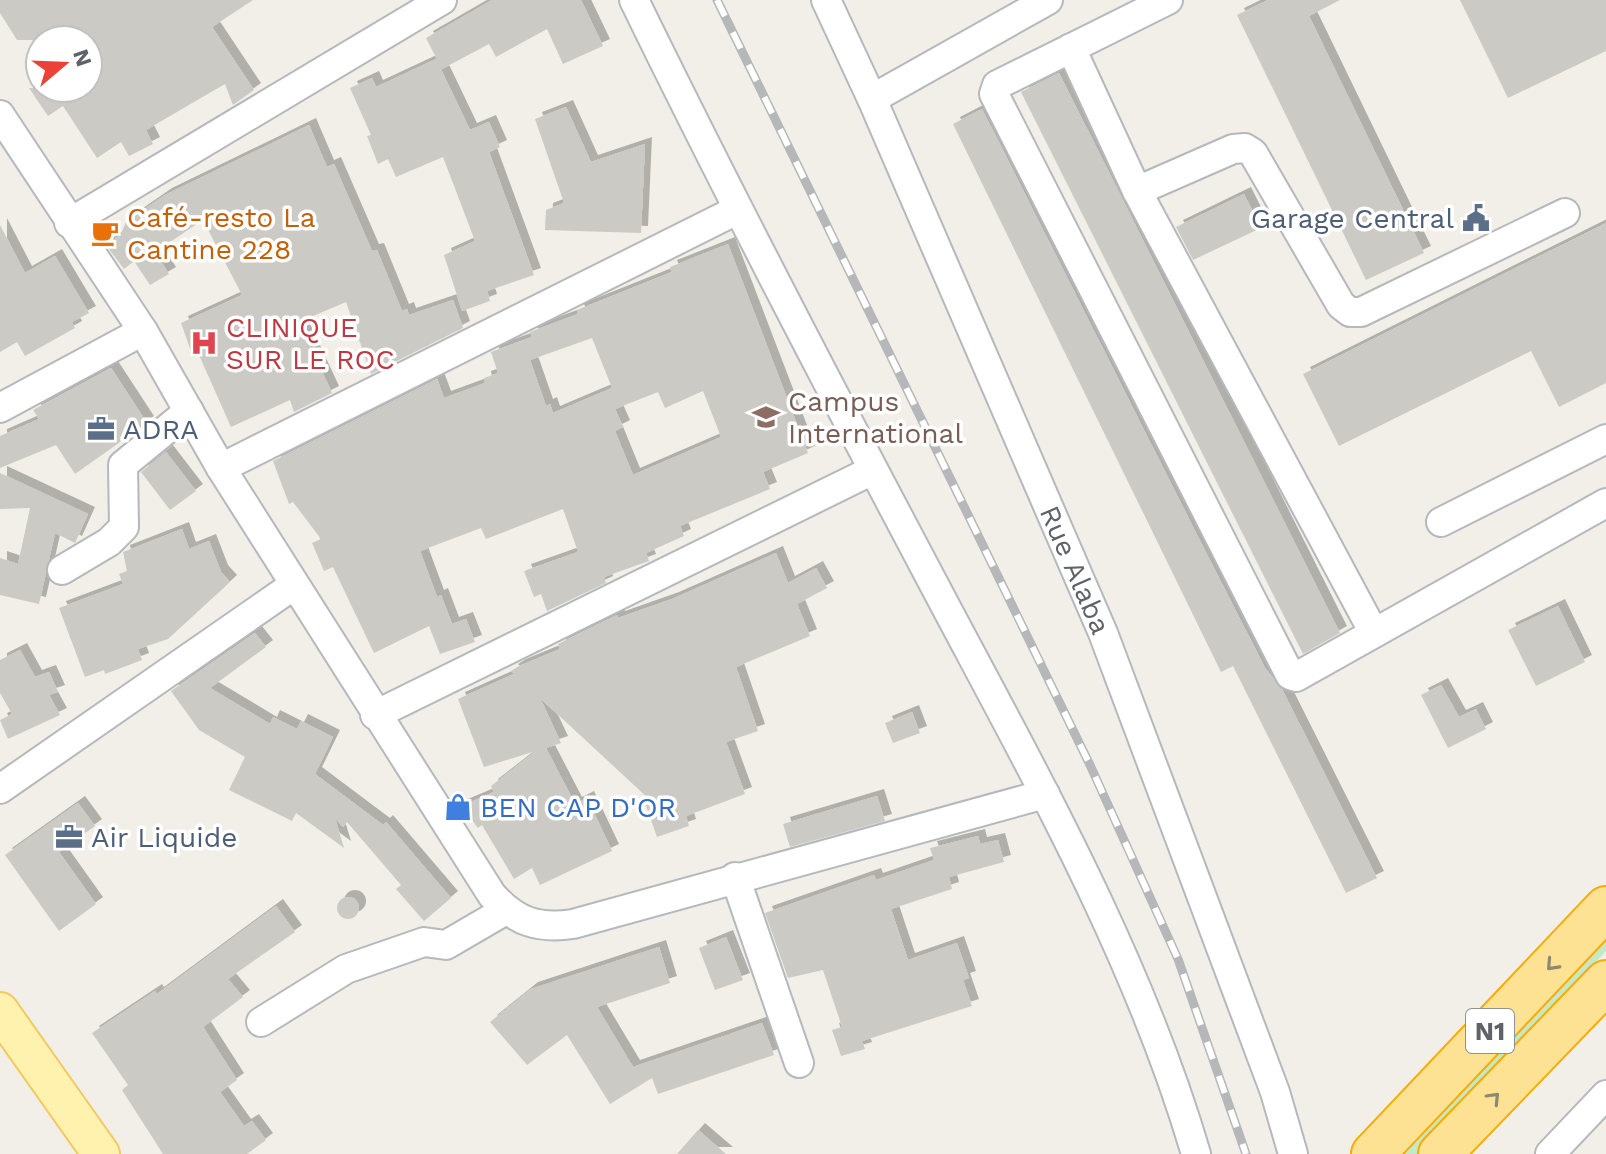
<svg xmlns="http://www.w3.org/2000/svg" width="1606" height="1154" font-family="'Work Sans',sans-serif">
<style>
.green{fill:#c5e8c5}
.building{fill:#cccac5;fill-rule:evenodd;filter:url(#shadow)}
.lines{fill:none;stroke-linecap:round;stroke-linejoin:round}
.minor-casing{stroke:#b5b8bc;stroke-width:32}
.major-casing{stroke:#f2c960;stroke-width:40}
.highway-casing{stroke:#f9ab00;stroke-width:46}
.minor{stroke:#fff;stroke-width:28}
.major{stroke:#fff2af;stroke-width:36}
.highway{stroke:#fde293;stroke-width:42}
.rail-casing{stroke:#b6b7b8;stroke-width:9}
.rail{stroke:#fff;stroke-width:6;stroke-dasharray:18;stroke-linecap:butt}
.oneway{stroke:#8e8975}
.labels{text-anchor:middle;dominant-baseline:central;stroke-width:7;stroke-linejoin:round;paint-order:stroke}
.shield{fill:#fff;stroke:#8f9295;stroke-width:2}
.shield-label{font-size:26px;font-weight:bold;fill:#5f6368}
.food-label{font-size:28px;fill:#c56008;stroke:#fff;text-anchor:start}
.service-label{font-size:28px;fill:#4e5e75;stroke:#fff;text-anchor:start}
.health-label{font-size:28px;fill:#be3a42;stroke:#fff;text-anchor:start}
.education-label{font-size:28px;fill:#785e54;stroke:#fff;text-anchor:start}
.street-label{font-size:28px;fill:#5f6368;stroke:#fff}
.shop-label{font-size:28px;fill:#366cbe;stroke:#fff;text-anchor:start}
</style>
<defs>
<filter id="shadow"><feDropShadow dx="7" dy="-7" stdDeviation="0" flood-color="#0004"/></filter>
</defs>
<rect width="100%" height="100%" fill="#f1efe8"/>
<polygon class="green" points="1606,933 1606,951 1423,1154 1405,1154"/>
<g class="building">
<polygon points="0,0 253,0 212,27 254,90 233,105 225,84 146,130 153,144 129,156 121,142 97,158 63,106 48,116 29,88 88,88 88,40 17,40 0,13"/>
<polygon points="492,0 581,0 603,46 563,64 547,29 496,57 489,44 442,69 426,38"/>
<polygon points="1268,0 1340,0 1309,16 1424,253 1366,280 1237,15"/>
<polygon points="1460,0 1606,0 1606,51 1508,98"/>
<polygon points="436,59 470,130 489,122 500,147 489,152 534,275 487,291 490,301 462,311 444,255 475,241 443,157 396,177 388,159 378,164 367,136 371,135 350,88 372,78 376,87"/>
<polygon points="1059,73 1340,633 1303,654 1021,92"/>
<polygon points="566,107 591,162 645,144 641,233 545,230 546,210 564,203 535,119"/>
<polygon points="982,109 1194,529 1265,668 1282,689 1377,878 1346,893 1233,666 1221,672 953,124"/>
<polygon points="309,125 327,167 334,164 372,251 377,250 402,311 407,309 409,315 453,300 463,328 371,374 346,302 299,322 332,393 294,412 290,400 231,427 199,355 193,357 181,323 242,295 203,220 155,252 169,274 150,285 134,261 124,269 106,245 121,234 126,222 165,195"/>
<polygon points="1244,194 1261,228 1193,260 1176,227"/>
<polygon points="1606,223 1606,383 1559,407 1531,351 1339,446 1303,374"/>
<polygon points="0,225 25,273 55,256 89,313 72,322 75,328 25,356 17,342 0,352"/>
<path d="M728 244 808 453 763 472 770 489 680 526 684 536 646 553 649 561 604 577 606 583 547 611 541 594 534 597 524 571 578 552 563 509 486 539 481 528 420 551 437 597 441 595 452 624 466 619 475 642 440 654 429 626 374 653 333 567 324 571 312 543 321 539 293 502 289 504 273 461 437 379 444 398 485 383 484 378 498 373 491 352 532 337 530 332 578 314 577 310 672 272 670 267ZM592 338 612 388 553 413 550 404 546 406 530 360ZM703 391 721 437 633 475 615 431 623 427 615 409 658 392 665 408Z"/>
<polygon points="111,368 147,423 75,474 56,445 0,468 0,436 39,419 33,410"/>
<polygon points="166,452 196,491 170,510 141,472"/>
<polygon points="0,473 88,514 75,543 55,533 39,604 0,595 0,558 18,564 30,508 0,509"/>
<polygon points="182,529 189,549 209,541 221,572 230,582 168,639 138,649 142,660 105,674 104,670 85,677 59,608 123,584 119,574 127,571 123,552"/>
<polygon points="776,553 788,583 816,568 827,588 797,604 810,636 736,667 758,731 726,742 745,794 686,816 689,826 657,837 644,800 649,799 540,698 561,743 546,748 575,804 587,798 612,851 540,885 532,868 514,879 482,825 478,828 461,806 494,792 491,786 536,751 484,767 458,699 514,674 511,671 519,666 560,649 558,644 617,615 618,618 672,599"/>
<polygon points="1558,606 1585,662 1536,686 1508,630"/>
<polygon points="255,633 266,647 210,688 270,724 273,717 297,729 301,721 333,737 315,774 383,825 386,822 451,898 424,921 396,889 401,885 347,822 343,827 335,818 344,848 296,813 292,821 229,790 245,757 199,730 171,691"/>
<polygon points="20,650 35,677 49,672 58,692 49,695 60,715 8,739 0,720 12,714 0,693 0,660"/>
<polygon points="1441,685 1459,717 1476,709 1486,729 1448,748 1421,695"/>
<polygon points="912,712 920,733 893,743 885,723"/>
<polygon points="877,796 885,821 790,847 783,824"/>
<polygon points="78,803 95,826 59,852 96,904 59,931 5,855"/>
<polygon points="978,836 980,844 998,840 1004,862 949,877 952,889 891,909 908,960 957,943 969,978 963,980 972,1006 862,1041 865,1049 841,1056 832,1030 842,1027 823,970 788,978 765,913 874,875 876,880 934,860 930,848"/>
<circle cx="348" cy="908" r="11"/>
<polygon points="276,906 295,932 228,979 243,997 203,1027 237,1080 220,1092 244,1126 252,1121 266,1140 247,1154 163,1154 122,1090 128,1085 92,1033 155,991 157,994"/>
<polygon points="726,937 743,980 715,990 699,948"/>
<polygon points="659,947 670,983 597,1007 633,1067 762,1023 774,1055 658,1094 652,1078 610,1104 567,1035 527,1065 490,1022 531,989"/>
<polygon points="698,1130 726,1154 677,1154"/>
</g>
<g class="lines">
<g class="minor-casing">
<g id="minor">
<path d="M634 0C734 205 840 407 947 609 1040 784 1140 963 1196 1154"/>
<path id="s1" d="M826 0 872 99 1103 633 1275 1092 1293 1154"/>
<polyline points="1168,0 997,85 994,94 1290,675 1296,677 1606,503"/>
<polyline points="1071,48 1137,191 1374,633"/>
<polyline points="872,99 1048,0"/>
<path d="M0 115 143 331 221 468 492 895C516 922 538 929 573 924L1045 794"/>
<polyline points="1137,191 1233,149 1245,148 1253,153 1341,305 1350,312 1361,312 1565,213"/>
<polyline points="69,223 442,0"/>
<polyline points="0,408 143,331"/>
<polyline points="221,468 737,210"/>
<polyline points="1441,522 1606,439"/>
<polyline points="62,570 109,542 124,527 123,465 189,411"/>
<polyline points="375,715 873,470"/>
<polyline points="0,789 294,585"/>
<polyline points="735,877 799,1063"/>
<polyline points="261,1022 346,969 424,942 446,945 506,910"/>
<polyline points="1550,1154 1606,1095"/>
</g>
</g>
<g class="major-casing">
<polyline id="major" points="0,1011 101,1154"/>
</g>
<g class="highway-casing">
<g id="highway">
<polyline points="1373,1154 1606,908"/>
<polyline points="1440,1154 1606,982"/>
</g>
</g>
<use href="#minor" class="minor"/>
<use href="#major" class="major"/>
<use href="#highway" class="highway"/>
<g class="rail-casing">
<polyline id="rail" points="717,0 1090,765 1178,959 1246,1154"/>
</g>
<use href="#rail" class="rail"/>
</g>
<defs><path id="oneway-chevron" d="M-2-3.5L2.5 0L-2 3.5" fill="none" stroke-width="1.6" stroke-linecap="round" stroke-linejoin="round" transform="scale(2)"/></defs>
<g class="oneway">
<use href="#oneway-chevron" transform="translate(1552 965) rotate(133)"/>
<use href="#oneway-chevron" transform="translate(1494 1098) rotate(-46)"/>
</g>
<defs>
<g id="civic-bare" transform="scale(2.16)"><path d="M-.6-6.5H3V-4.5H.6V-3L4-1V1h2V6H-6V1h2V-1L-.6-3ZM-1.2 2.5V6h2.4V2.5Z" fill="#5c6f8a" stroke="#fff" stroke-width="2.5" paint-order="stroke"/></g>
<g id="cafe-bare" transform="scale(2.16)"><path d="M-5.5-4.5H6V0H3Q3 3.5 0 3.5H-2.5Q-5.5 3.5-5.5 0ZM3-3.2v2h1.7v-2ZM-6 4.5H4V6H-6Z" fill="#e8710a" stroke="#fff" stroke-width="2.5" paint-order="stroke"/></g>
<g id="hospital-bare" transform="scale(2.16)"><path d="M-5-5h3v3.5h4V-5h3V5h-3V1.5h-4V5h-3Z" fill="#e0444e" stroke="#fff" stroke-width="2.5" paint-order="stroke"/></g>
<g id="university-bare" transform="scale(2.16)"><path d="M0-5L7-2L0 1L-7-2ZM-4 1L0 2.5L4 1V4Q0 6-4 4Z" fill="#8d6e63" stroke="#fff" stroke-width="2.5" paint-order="stroke"/></g>
<g id="office-bare" transform="scale(2.16)"><path d="M-6-3h4V-5.5h4V-3h4V5H-6ZM-1-4.5V-3h2v-1.5ZM-6 0V1H6V0Z" fill="#5c6f8a" stroke="#fff" stroke-width="2.5" paint-order="stroke"/></g>
<g id="shop-bare" transform="scale(2.16)"><path d="M-5-2.5h2.3a2.7 3.5 0 0 1 5.4 0H5L5.5 6h-11ZM-1.5-2.5h3a1.5 2.3 0 0 0-3 0Z" fill="#3f7fe0" stroke="#fff" stroke-width="2.5" paint-order="stroke"/></g>
</defs>
<g fill-rule="evenodd">
<use href="#civic-bare" x="1476" y="218"/>
<use href="#cafe-bare" x="105" y="233"/>
<use href="#hospital-bare" x="204" y="343"/>
<use href="#university-bare" x="766" y="417"/>
<use href="#office-bare" x="101" y="429"/>
<use href="#shop-bare" x="458" y="807"/>
<use href="#office-bare" x="69" y="837"/>
</g>
<g class="labels">
<rect class="shield" x="1466" y="1009" width="48" height="44" rx="6"/>
<g class="shield-label">
<text x="1490" y="1031">N1</text>
</g>
<g class="food-label">
<text x="127" y="217">Café-resto La<tspan x="127" dy="32">Cantine 228</tspan></text>
</g>
<g class="service-label">
<text x="1454" y="218" text-anchor="end">Garage Central</text>
<text x="123" y="429">ADRA</text>
<text x="91" y="837">Air Liquide</text>
</g>
<g class="health-label">
<text x="226" y="327">CLINIQUE<tspan x="226" dy="32">SUR LE ROC</tspan></text>
</g>
<g class="education-label">
<text x="788" y="401">Campus<tspan x="788" dy="32">International</tspan></text>
</g>
<g class="street-label">
<text stroke="none"><textPath href="#s1" startOffset="622">Rue Alaba</textPath></text>
</g>
<g class="shop-label">
<text x="480" y="807">BEN CAP D'OR</text>
</g>
</g>
<g transform="translate(64 64) rotate(71)"><circle r="38" fill="#ffffff" stroke="#bfc1c3" stroke-width="2"/>
<path d="M0-6L14 30L0 20L-14 30Z" fill="#ea4335"/>
<text y="-12" font-size="22" font-weight="bold" text-anchor="middle" fill="#5f6368">N</text>
</g>
</svg>
